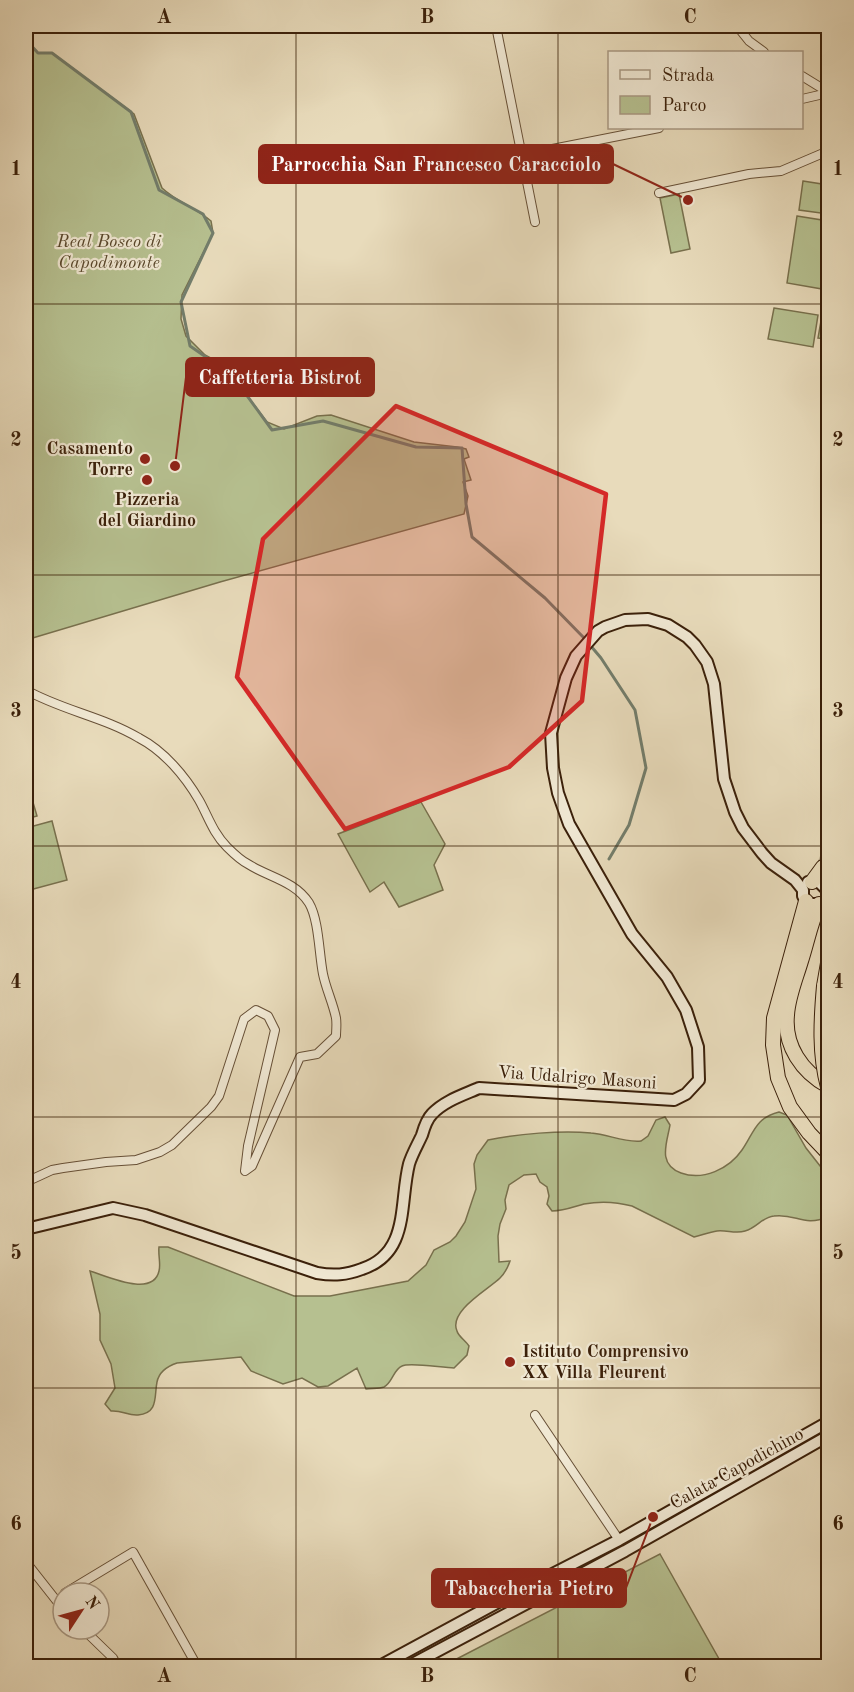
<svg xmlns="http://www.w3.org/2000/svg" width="854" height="1692" font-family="'Old Standard TT',serif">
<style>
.green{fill:#b6c090;stroke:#78704d;stroke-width:1.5}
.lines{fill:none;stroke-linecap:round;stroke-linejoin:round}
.stream{stroke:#737d6b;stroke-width:3}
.highway-tunnel{stroke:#c5b698;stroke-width:14;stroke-dasharray:14 7;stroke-linecap:butt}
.street-casing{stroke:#664f36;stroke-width:10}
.secondary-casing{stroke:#3b200a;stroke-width:14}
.highway-casing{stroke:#3b200a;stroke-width:16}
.street{stroke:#f0e8d3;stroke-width:8}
.secondary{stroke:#f0e8d3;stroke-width:10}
.highway{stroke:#e8dbbb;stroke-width:14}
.highway-bridge-casing{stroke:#3b200a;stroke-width:16;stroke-linecap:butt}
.highway-bridge{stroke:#e8dbbb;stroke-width:14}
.marked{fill:#d62828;fill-opacity:0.2;stroke:#d62828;stroke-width:4.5;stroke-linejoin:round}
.grid{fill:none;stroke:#3b200a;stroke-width:1.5;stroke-opacity:0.55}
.poi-dot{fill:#8f2418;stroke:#f0e8d3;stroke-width:2}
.labels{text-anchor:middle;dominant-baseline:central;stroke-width:4.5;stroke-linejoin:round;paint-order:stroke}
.park-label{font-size:18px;font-style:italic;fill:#5a482c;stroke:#f0e8d3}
.poi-label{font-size:18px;font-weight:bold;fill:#3b200a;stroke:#f0e8d3;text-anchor:end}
.street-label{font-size:18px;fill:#3b200a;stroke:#f0e8d3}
.leader{fill:none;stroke:#8f2418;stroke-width:2}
.callout-dot{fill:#8f2418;stroke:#f0e8d3;stroke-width:2}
.callout{fill:#8f2418;stroke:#8f2418;stroke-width:2}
.callout-label{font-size:20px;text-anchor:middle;font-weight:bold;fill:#fff}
.neatline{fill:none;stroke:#3b200a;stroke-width:2}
.grid-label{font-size:20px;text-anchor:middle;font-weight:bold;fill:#3b200a}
</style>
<rect width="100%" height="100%" fill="#e8dbbb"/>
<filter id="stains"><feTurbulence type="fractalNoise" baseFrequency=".00333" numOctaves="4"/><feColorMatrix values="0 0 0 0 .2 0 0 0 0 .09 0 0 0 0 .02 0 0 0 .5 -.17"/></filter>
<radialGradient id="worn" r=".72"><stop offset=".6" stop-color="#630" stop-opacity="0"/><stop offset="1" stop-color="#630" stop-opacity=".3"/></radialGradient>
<g class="green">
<path d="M26 40 38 53H52L134 114 162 188C177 202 196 208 211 221L213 233 182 295 181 319 186 336 205 355 224 365 267 422 284 429 317 416 331 415 414 442 457 447 466 449 469 457 464 459 471 480 463 482 468 496 464 514 220 582 26 640Z"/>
<polygon points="803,181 828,185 828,214 799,210"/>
<polygon points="679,194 690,249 671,253 660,198"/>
<polygon points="797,216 828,221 828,290 787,283"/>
<polygon points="825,298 828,298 828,339 818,338"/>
<polygon points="774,308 818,315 813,347 768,339"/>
<polygon points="32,799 37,816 26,819 26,801"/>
<polygon points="421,802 445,844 434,865 443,890 399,907 384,882 370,892 338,834"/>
<polygon points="52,821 67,880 26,891 26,828"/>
<path d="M779 1112 787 1115 806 1148 828 1176V1217C803 1227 796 1213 774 1216 762 1217 757 1228 745 1231 736 1234 727 1230 717 1231 710 1232 702 1235 694 1237L632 1206C617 1202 600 1201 584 1204 573 1207 564 1211 552 1211L547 1204 549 1196 547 1187 540 1182 536 1174 524 1175 509 1185 505 1200 506 1209 500 1224 498 1236 499 1262 510 1261C508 1267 505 1273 500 1278 489 1289 448 1311 457 1331 458 1336 466 1341 469 1346L467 1355 454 1368C443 1368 410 1362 402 1366 393 1370 393 1382 384 1387 379 1389 371 1388 366 1389L357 1368 328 1386 318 1387 302 1378 283 1384 251 1371 241 1357 177 1363C168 1366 159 1372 157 1382 154 1396 159 1413 138 1415 128 1416 122 1410 111 1411L105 1404 115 1388 111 1364 100 1340V1314L90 1271C107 1276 153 1298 159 1271 161 1264 158 1255 159 1247H168L294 1296H330L408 1281 426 1265 434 1250 450 1242 456 1236 465 1222 476 1189 474 1164 477 1155 488 1140C517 1134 561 1130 591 1133 608 1134 624 1143 641 1141L648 1136 656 1120 665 1117 670 1125C667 1143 657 1164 681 1173 703 1181 729 1169 742 1150 754 1133 755 1118 779 1112Z"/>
<polygon points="660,1554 723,1666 443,1666"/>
</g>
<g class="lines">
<g class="stream">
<polyline points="26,40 38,53 52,53 131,112 159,190 203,214 213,233 181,302 190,346 232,375 272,430 323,421 416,447 462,448 466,504 472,537 545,598 586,640"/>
<polyline points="590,645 601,658 635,710 646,768 629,825 609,859"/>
</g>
<polyline class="highway-tunnel" points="823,867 828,855"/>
<g class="street-casing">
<g id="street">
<polyline points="496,26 535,222"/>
<polyline points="737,26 749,41 764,52"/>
<polyline points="802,76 828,92"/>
<polyline points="802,99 828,93"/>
<polyline points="522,155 659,128"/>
<polyline points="659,193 749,174 781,171 828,151"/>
<path d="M26 690C61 710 104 717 139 738 164 751 185 776 199 800 208 816 213 833 227 847 233 853 240 860 248 864 268 877 295 881 309 903 319 920 319 954 323 974 326 989 333 1003 336 1018 337 1024 336 1031 336 1036L317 1054 300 1057 252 1166 245 1171 248 1146 275 1030 268 1016 256 1010 244 1019 219 1096 211 1107 172 1145 160 1152 136 1160 106 1162 63 1168 52 1170 26 1182"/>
<polyline points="535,1415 619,1540"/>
<polyline points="26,1562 63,1609"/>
<polyline points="65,1593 133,1552 197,1666"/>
<polyline points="83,1629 113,1658 117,1666"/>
</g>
</g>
<g class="secondary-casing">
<g id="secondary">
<polyline points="808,882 819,882 828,891"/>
<path d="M26 1229 113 1208 145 1215 317 1273C334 1276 346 1275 362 1269 410 1253 399 1204 409 1164 412 1154 418 1144 422 1135 424 1128 427 1119 432 1114 444 1101 463 1095 479 1088L674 1100 686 1094 699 1080 698 1047 686 1010 667 977 632 934 569 824 558 793 553 768 551 733 566 678 576 656 598 631 605 627 625 620 648 619 668 625 687 637 695 645 707 662 714 684 724 779 735 812 743 828 762 853 771 863 795 880 803 890V896L806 901 811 904H819L828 907"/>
<polyline points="380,1666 500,1601 619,1540 828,1422"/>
<polyline points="409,1666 625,1551 828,1436"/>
</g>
</g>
<g class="highway-casing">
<g id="highway">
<polyline points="812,882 823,867"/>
<polyline points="806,901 774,1018 773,1045 778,1078 790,1107 809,1133 828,1153"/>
<path d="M819 904C811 922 807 942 801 961 796 978 788 997 787 1015 784 1046 802 1072 828 1086"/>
<polyline points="824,986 828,963"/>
</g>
</g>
<use href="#street" class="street"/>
<use href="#secondary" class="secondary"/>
<use href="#highway" class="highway"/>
<g class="highway-bridge-casing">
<path id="highway-bridge" d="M824 986C821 1020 819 1054 828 1087"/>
</g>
<use href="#highway-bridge" class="highway-bridge"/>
</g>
<path class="marked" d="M396 406 606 494 582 701 509 767 345 829 237 677 263 539Z"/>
<path class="grid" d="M296 26V1666M558 26V1666M26 304H828M26 575H828M26 846H828M26 1117H828M26 1388H828"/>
<g class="poi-dot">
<circle cx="145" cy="459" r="6"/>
<circle cx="147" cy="480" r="6"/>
<circle cx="510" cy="1362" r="6"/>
</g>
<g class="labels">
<g class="park-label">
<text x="109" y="242">Real Bosco di<tspan x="109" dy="21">Capodimonte</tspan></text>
</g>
<g class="poi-label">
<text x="133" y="449">Casamento<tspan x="133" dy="21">Torre</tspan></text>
<text x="147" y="500" text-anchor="middle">Pizzeria<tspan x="147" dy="21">del Giardino</tspan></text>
<text x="522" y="1352" text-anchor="start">Istituto Comprensivo<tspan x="522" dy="21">XX Villa Fleurent</tspan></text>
</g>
<g class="street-label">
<text transform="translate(577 1078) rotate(4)">Via Udalrigo Masoni</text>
<text transform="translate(737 1469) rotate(-29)">Calata Capodichino</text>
</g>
</g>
<path class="leader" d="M688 200L613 164M175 466L186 377M653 1517L626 1588"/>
<g class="callout-dot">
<circle cx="688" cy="200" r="6"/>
<circle cx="175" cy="466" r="6"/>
<circle cx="653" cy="1517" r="6"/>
</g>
<g class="callout">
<rect x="259" y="145" width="354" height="38" rx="6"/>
<rect x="186" y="358" width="188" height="38" rx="6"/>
<rect x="432" y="1569" width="194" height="38" rx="6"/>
</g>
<g class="callout-label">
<text x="436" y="171">Parrocchia San Francesco Caracciolo</text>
<text x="280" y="384">Caffetteria Bistrot</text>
<text x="529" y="1595">Tabaccheria Pietro</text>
</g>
<rect width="854" height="1692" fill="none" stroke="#e8dbbb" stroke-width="66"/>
<rect x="608" y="51" width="195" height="78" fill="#f0e8d3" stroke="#a89883" stroke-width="1.5"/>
<rect x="620" y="70" width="30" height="9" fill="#f0e8d3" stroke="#a89883" stroke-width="1.5"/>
<text x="662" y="81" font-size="18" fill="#3b200a">Strada</text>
<rect x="620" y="96" width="30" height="18" fill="#b6c090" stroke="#a89883" stroke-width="1.5"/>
<text x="662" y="111" font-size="18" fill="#3b200a">Parco</text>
<g transform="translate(81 1611) rotate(54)"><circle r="28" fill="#f0e8d3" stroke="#a89883" stroke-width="1.5"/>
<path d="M0-4.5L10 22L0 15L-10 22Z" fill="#8f2418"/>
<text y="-9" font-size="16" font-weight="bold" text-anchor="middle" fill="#3b200a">N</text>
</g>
<rect x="33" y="33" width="788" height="1626" class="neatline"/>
<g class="grid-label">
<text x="164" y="23">A</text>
<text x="427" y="23">B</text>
<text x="690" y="23">C</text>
<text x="16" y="175">1</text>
<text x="838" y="175">1</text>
<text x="16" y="446">2</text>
<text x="838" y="446">2</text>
<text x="16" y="717">3</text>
<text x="838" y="717">3</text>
<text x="16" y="988">4</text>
<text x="838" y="988">4</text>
<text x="16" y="1259">5</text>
<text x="838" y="1259">5</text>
<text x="16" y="1530">6</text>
<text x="838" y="1530">6</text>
<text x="164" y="1682">A</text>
<text x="427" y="1682">B</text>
<text x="690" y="1682">C</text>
</g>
<rect width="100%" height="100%" filter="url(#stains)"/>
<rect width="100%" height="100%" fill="url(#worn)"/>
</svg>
